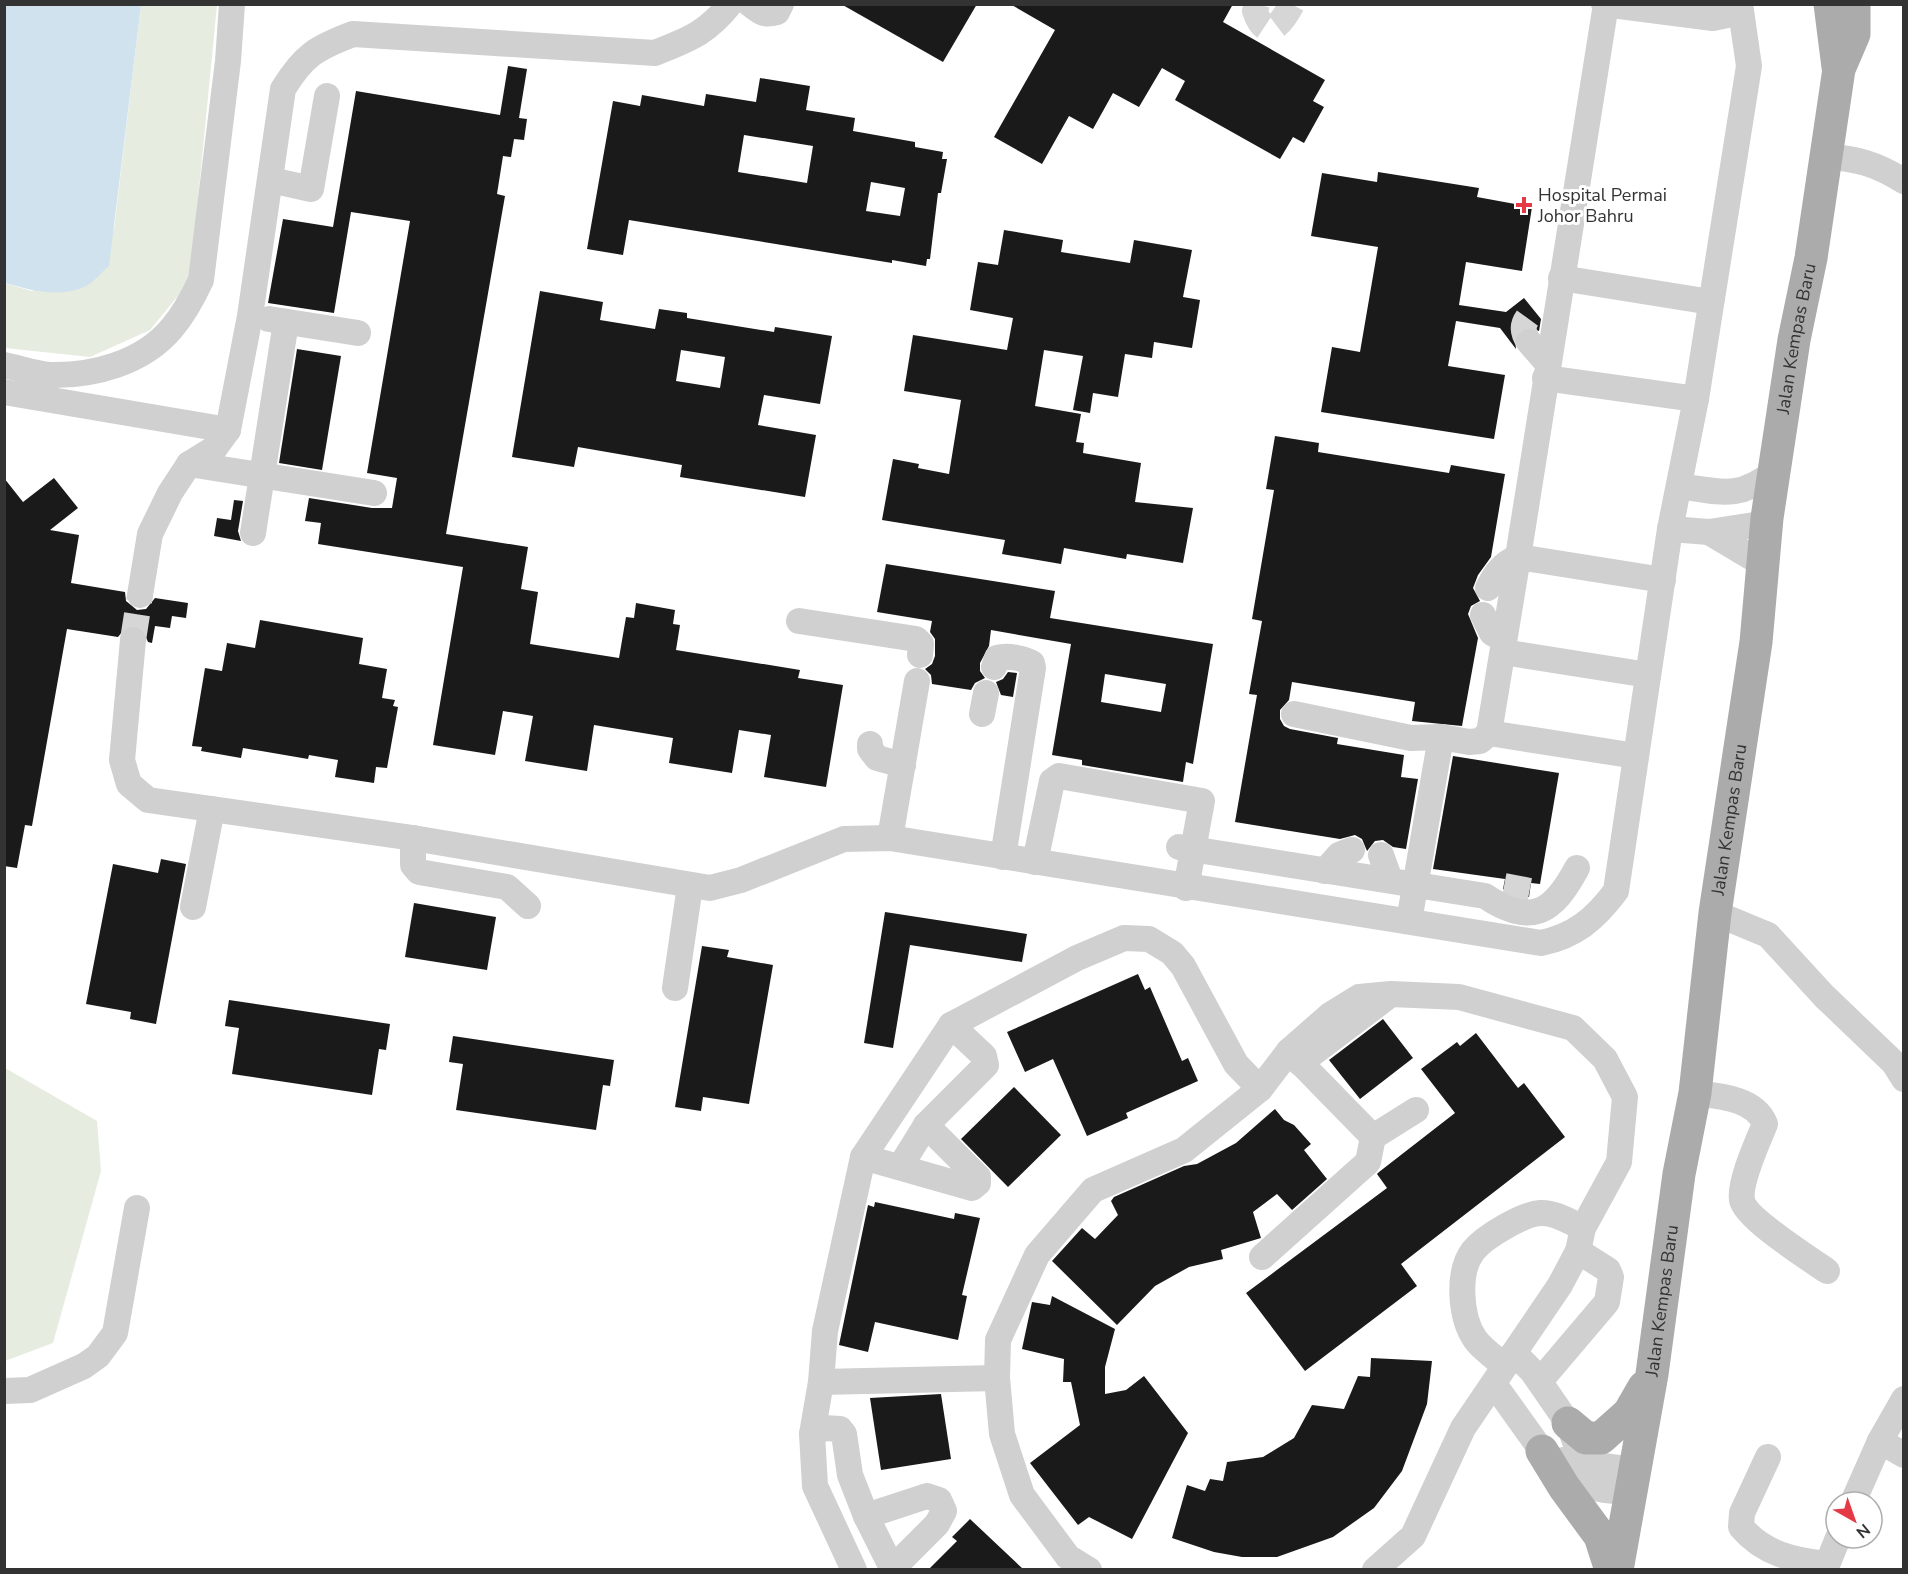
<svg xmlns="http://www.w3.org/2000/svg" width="1908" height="1574" font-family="'Nunito Sans',sans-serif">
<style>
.green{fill:#e6ecdf}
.water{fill:#cfe2ee}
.building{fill:#1a1a1a;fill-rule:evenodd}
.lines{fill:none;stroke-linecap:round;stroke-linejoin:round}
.minor-tunnel{stroke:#d6d6d6;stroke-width:26;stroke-dasharray:26 13;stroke-linecap:butt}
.minor{stroke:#d0d0d0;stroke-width:26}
.major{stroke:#ababab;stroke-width:33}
.poi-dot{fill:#e63946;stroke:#fff;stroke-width:2}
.labels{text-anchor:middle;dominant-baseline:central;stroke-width:6;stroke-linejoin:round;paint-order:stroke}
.poi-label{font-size:18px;fill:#333;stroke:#fff;text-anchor:start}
.street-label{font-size:18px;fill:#333;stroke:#fff}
</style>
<rect width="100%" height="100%" fill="#fff"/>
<g class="green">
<polygon points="141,5 217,5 190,281 150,330 90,357 5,348 4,283 32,291 114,229"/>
<polygon points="5,1068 97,1121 101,1171 53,1343 5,1361"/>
</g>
<path class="water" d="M4 5H141L109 266C101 272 93 284 84 287 58 298 30 290 5 283Z"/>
<g class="building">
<polygon points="841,4 977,4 943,62"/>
<polygon points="1010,4 1233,4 1223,22 1325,80 1313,101 1324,107 1304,143 1293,137 1280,159 1175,100 1185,81 1162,68 1139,107 1113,93 1093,129 1069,116 1042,164 994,137 1055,30"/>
<polygon points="508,66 527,69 519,118 527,119 524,140 514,139 511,157 503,156 497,194 505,196 446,534 528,547 521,589 538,592 530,644 619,658 626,617 634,618 636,603 675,610 673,624 680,625 676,650 800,670 798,678 843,685 826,787 764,777 771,735 739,730 732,773 669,763 673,738 594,725 587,771 525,761 533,716 503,711 495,755 433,745 463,567 318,544 321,523 305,521 309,498 372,508 392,508 397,478 367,473 410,221 351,212 334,313 268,303 283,219 333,227 356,91 500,115"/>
<path d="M760 78 810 86 806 110 855 118 853 131 915 142V147L943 152 942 159H947L941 193H938L930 259H927L926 266 892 260V263L629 220 623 255 587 249 613 101 640 106 642 95 704 106 706 94 756 102ZM744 135 813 146 807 183 738 172ZM871 182 905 188 900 216 866 211Z"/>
<polygon points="1378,172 1479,188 1477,197 1532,207 1522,271 1466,262 1459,305 1506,312 1524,298 1541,319 1539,331 1527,327 1520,330 1515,338 1516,349 1500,328 1456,321 1448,366 1505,375 1494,439 1321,412 1332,347 1360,352 1378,247 1311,236 1322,173 1377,182"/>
<polygon points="1004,230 1063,240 1061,252 1130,263 1134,240 1192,250 1183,297 1200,300 1192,348 1154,342 1152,358 1125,354 1118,397 1093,393 1090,413 1073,410 1083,356 1044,350 1035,406 1081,414 1076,442 1084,443 1083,453 1141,463 1135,502 1193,508 1183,563 1127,554 1126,559 1064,548 1061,564 1002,554 1005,540 882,520 893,459 919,464 918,468 949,474 961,400 904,391 913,335 1007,350 1013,318 970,310 978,262 998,265"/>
<path d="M540 291 603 302 600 320 655 329 659 309 687 313V318L774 332 775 327 832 336 820 404 764 395 758 425 816 435 805 497 680 477 682 465 578 447 574 467 512 457ZM681 350 725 357 720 388 676 381Z"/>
<polygon points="297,349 341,356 322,470 279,463"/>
<polygon points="1275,436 1319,443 1318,452 1449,473 1451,465 1505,474 1491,557 1478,575 1473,588 1480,601 1471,606 1468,614 1478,638 1462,726 1412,721 1415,702 1292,682 1289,700 1280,710 1280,719 1284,726 1290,729 1338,738 1337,744 1404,755 1401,777 1418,779 1406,849 1393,847 1383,840 1375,841 1367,851 1362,839 1355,835 1340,839 1235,822 1257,695 1249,694 1262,621 1252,619 1274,490 1266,489"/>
<polygon points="4,478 23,502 54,478 78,508 50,530 79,535 71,583 125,592 126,601 137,610 146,609 155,598 188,603 186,618 172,616 170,628 155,626 152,643 148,642 142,628 135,625 126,627 118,637 67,629 32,826 25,825 17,868 4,866"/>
<polygon points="234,500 243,501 238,531 241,541 214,536 217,518 231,520"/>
<path d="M886 564 1055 591 1050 618 1213 644 1193 764 1186 762 1183 782 1082 765V760L1052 755 1071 644 991 630 989 646 980 663V671L985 678 975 683 971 690 932 684 931 675 925 669 932 664 935 656V639L930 632 932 621 877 612ZM1105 674 1166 684 1161 712 1101 702Z"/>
<polygon points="260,620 363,638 359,664 387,669 382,698 395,700 393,706 398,707 387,768 376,767 374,783 335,777 338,760 309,755 308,759 243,748 241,758 201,751 202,747 192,746 205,668 222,671 227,643 255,648"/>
<polygon points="1008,672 1017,673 1013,697 1001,695 996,682 1003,679"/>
<polygon points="1453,756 1559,773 1540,884 1531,883 1529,897 1519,896 1503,889 1505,879 1433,869"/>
<polygon points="161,859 186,864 156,1024 130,1019 131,1012 86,1004 113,864 158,873"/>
<polygon points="414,903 496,917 487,970 405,957"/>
<polygon points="885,912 1027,934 1022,962 910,945 893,1048 864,1043"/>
<polygon points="702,946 729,950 727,957 773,965 749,1104 703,1097 701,1111 675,1107"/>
<polygon points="1138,974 1145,990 1150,987 1182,1061 1188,1058 1198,1081 1126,1113 1128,1118 1087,1136 1053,1059 1025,1072 1007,1032"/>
<polygon points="229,1000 390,1024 386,1050 379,1049 372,1095 232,1074 239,1028 225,1026"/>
<polygon points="1383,1019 1413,1058 1360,1099 1329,1060"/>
<polygon points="1476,1033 1518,1088 1524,1083 1565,1137 1401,1264 1417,1286 1305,1371 1246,1293 1387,1188 1377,1174 1379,1172 1455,1113 1421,1069 1457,1042 1460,1046"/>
<polygon points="453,1036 614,1060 610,1086 603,1085 596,1130 456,1110 463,1064 449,1062"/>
<polygon points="1014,1087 1061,1135 1008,1187 961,1139"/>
<polygon points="1275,1109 1284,1120 1294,1125 1311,1144 1304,1150 1327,1179 1292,1210 1277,1194 1253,1212 1261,1238 1221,1250 1223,1259 1189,1267 1155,1286 1117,1325 1052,1261 1082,1228 1095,1239 1118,1215 1111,1201 1114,1197 1184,1166 1197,1164 1236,1143"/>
<polygon points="875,1202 954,1219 955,1213 980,1218 962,1295 967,1296 958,1340 875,1322 868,1352 839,1345 868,1205 874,1207"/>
<polygon points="1052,1296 1115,1329 1105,1367 1105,1394 1126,1390 1144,1376 1188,1433 1132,1539 1089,1517 1078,1525 1030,1463 1080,1425 1071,1382 1063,1382 1064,1359 1022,1349 1032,1302 1050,1305"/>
<polygon points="1371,1358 1432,1361 1427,1404 1402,1471 1374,1508 1333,1537 1277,1557 1242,1557 1214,1552 1172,1538 1187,1485 1205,1491 1210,1479 1223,1481 1227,1462 1263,1457 1294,1438 1312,1405 1344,1409 1358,1376 1370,1377"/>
<polygon points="941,1394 951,1459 881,1470 870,1398"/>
<polygon points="970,1519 1023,1569 929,1569 957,1541 952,1537"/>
</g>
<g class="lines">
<g class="minor-tunnel">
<path d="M1257 4 1255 11C1266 44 1282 23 1292 4"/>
<path d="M1529 342C1520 329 1523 321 1534 311"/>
<polyline points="133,640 140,595"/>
<polyline points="1504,886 1530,891"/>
</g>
<g class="minor">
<path d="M750 4C760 12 764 16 777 12L781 4"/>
<polyline points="1604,4 1713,18 1741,12"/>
<path d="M1824 156C1858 159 1874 163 1904 181"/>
<polyline points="271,180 311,189 327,96"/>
<polyline points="1561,278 1711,302"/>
<polyline points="269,319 358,333"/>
<polyline points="1529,342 1548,364"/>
<path d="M4 365C19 368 35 374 50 375 93 376 143 363 172 328 184 314 193 297 201 280L228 61 232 4"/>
<polyline points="1545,378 1696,399"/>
<polyline points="4,392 228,430"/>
<polyline points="189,464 374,493"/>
<path d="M1679 486C1721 492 1738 500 1774 472"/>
<polyline points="1670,529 1709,532 1754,525 1766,526"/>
<polyline points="1709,532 1761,563"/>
<polyline points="253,533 286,322"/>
<path d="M1488 588C1496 573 1502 564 1518 557L1606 4"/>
<path d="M140 595 150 534 170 493 189 464 215 448 228 430 250 316 283 89C304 55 316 48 353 34L655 53C689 39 706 34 730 4"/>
<polyline points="1483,615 1492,633 1504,639"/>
<polyline points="799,621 916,639 921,644 920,655"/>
<path d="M133 640 122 760 129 784 148 800 413 838 710 888 741 880 844 839 890 838 1541 943C1575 936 1595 919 1616 891L1670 529 1696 399 1749 66 1740 4"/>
<polyline points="1503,652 1648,675"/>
<path d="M994 667 997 658C1007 655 1023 658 1032 663L1033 668 1003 857"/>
<polyline points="982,714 986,693"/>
<polyline points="1294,714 1411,738 1441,737 1469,742 1480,741 1489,733 1518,557 1663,580"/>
<polyline points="1489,733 1636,756"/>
<polyline points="870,744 870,749 877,758 903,765"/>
<polyline points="413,838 413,865 419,872 507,887 528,906"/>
<polyline points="890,838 917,681"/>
<path d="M1179 847 1485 896C1531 927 1553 913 1577 868"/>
<polyline points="1381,855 1390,880"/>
<polyline points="1035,862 1052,781 1059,776 1202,801 1186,888"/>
<polyline points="1325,871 1339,855 1352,850"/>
<polyline points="193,907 212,809"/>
<polyline points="1715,913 1768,935 1824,996 1894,1063 1904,1079"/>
<polyline points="1409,921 1441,737"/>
<polyline points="675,988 690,886"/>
<polyline points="1300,1063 1386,998"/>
<path d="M1695 1093C1719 1096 1755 1098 1765 1124 1758 1141 1739 1182 1742 1200 1745 1218 1810 1259 1827 1271"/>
<polyline points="1373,1137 1416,1110"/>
<polyline points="863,1157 972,1188 978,1183 978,1177 926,1125"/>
<polyline points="900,1167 926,1125 986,1065 984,1056 951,1025"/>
<polyline points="1262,1257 1368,1162 1373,1137 1289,1051"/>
<polyline points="1514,1353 1532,1371 1568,1423 1577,1447 1595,1465 1634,1470"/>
<path d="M1505 1366C1495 1358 1482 1349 1475 1339 1460 1317 1457 1272 1473 1251 1484 1237 1523 1214 1540 1213 1555 1212 1570 1222 1583 1228"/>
<polyline points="1540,1381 1607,1302 1611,1277 1608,1270 1578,1251"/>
<polyline points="821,1382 997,1378"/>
<polyline points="1494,1384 1542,1451 1556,1463"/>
<polyline points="4,1391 30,1390 84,1366 98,1356 115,1333 137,1208"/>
<polyline points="812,1434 824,1428 840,1429 844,1434 850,1475 866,1516"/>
<polyline points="1880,1441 1904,1455"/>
<path d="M1768 1457 1742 1513 1741 1527C1764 1554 1793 1560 1826 1564"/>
<path d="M1563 1460C1588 1491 1591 1489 1630 1492"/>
<polyline points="1853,1502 1880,1441 1904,1399"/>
<polyline points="854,1570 815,1486 812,1434 821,1382 825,1331 863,1157 951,1025 1077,958 1124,938 1149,939 1172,953 1183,966 1236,1064 1260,1089"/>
<polyline points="891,1570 937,1524 944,1511 939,1500 927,1496 866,1516 892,1568"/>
<polyline points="1089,1570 1068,1557 1022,1495 1002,1434 997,1378 998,1340 1037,1255 1093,1190 1184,1150 1260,1089 1289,1051 1330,1015 1359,997 1391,994 1459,997 1573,1028 1605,1059 1625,1097 1619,1162 1583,1228 1578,1251 1560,1285 1463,1428 1413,1536 1375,1570"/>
<polyline points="1825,1570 1838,1538"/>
</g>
<g class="major">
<polyline points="1830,4 1838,67"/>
<polyline points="1568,1423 1586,1438 1601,1438 1629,1413 1644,1387"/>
<polyline points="1542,1451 1564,1487 1600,1536 1611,1570"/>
<path id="s1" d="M1617 1570 1652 1374 1679 1174 1695 1093 1715 913 1756 642 1767 518 1794 340 1811 258 1839 69 1854 34V4"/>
</g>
</g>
<path class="poi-dot" d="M1521 196h6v6h6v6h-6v6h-6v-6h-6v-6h6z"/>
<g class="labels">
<g class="poi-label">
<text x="1538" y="195">Hospital Permai<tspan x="1538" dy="21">Johor Bahru</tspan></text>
</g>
<g class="street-label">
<text stroke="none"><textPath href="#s1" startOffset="1245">Jalan Kempas Baru</textPath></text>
<text stroke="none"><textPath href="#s1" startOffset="759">Jalan Kempas Baru</textPath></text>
<text stroke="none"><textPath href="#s1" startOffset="273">Jalan Kempas Baru</textPath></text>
</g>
</g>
<rect width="1908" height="1574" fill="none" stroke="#333333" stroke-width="12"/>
<g transform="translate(1854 1520) rotate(140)"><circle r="28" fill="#ffffff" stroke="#adadad" stroke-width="1.5"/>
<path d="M0-4.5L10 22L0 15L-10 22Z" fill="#e63946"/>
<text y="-9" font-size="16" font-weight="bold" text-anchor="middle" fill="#333333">N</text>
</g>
</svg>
